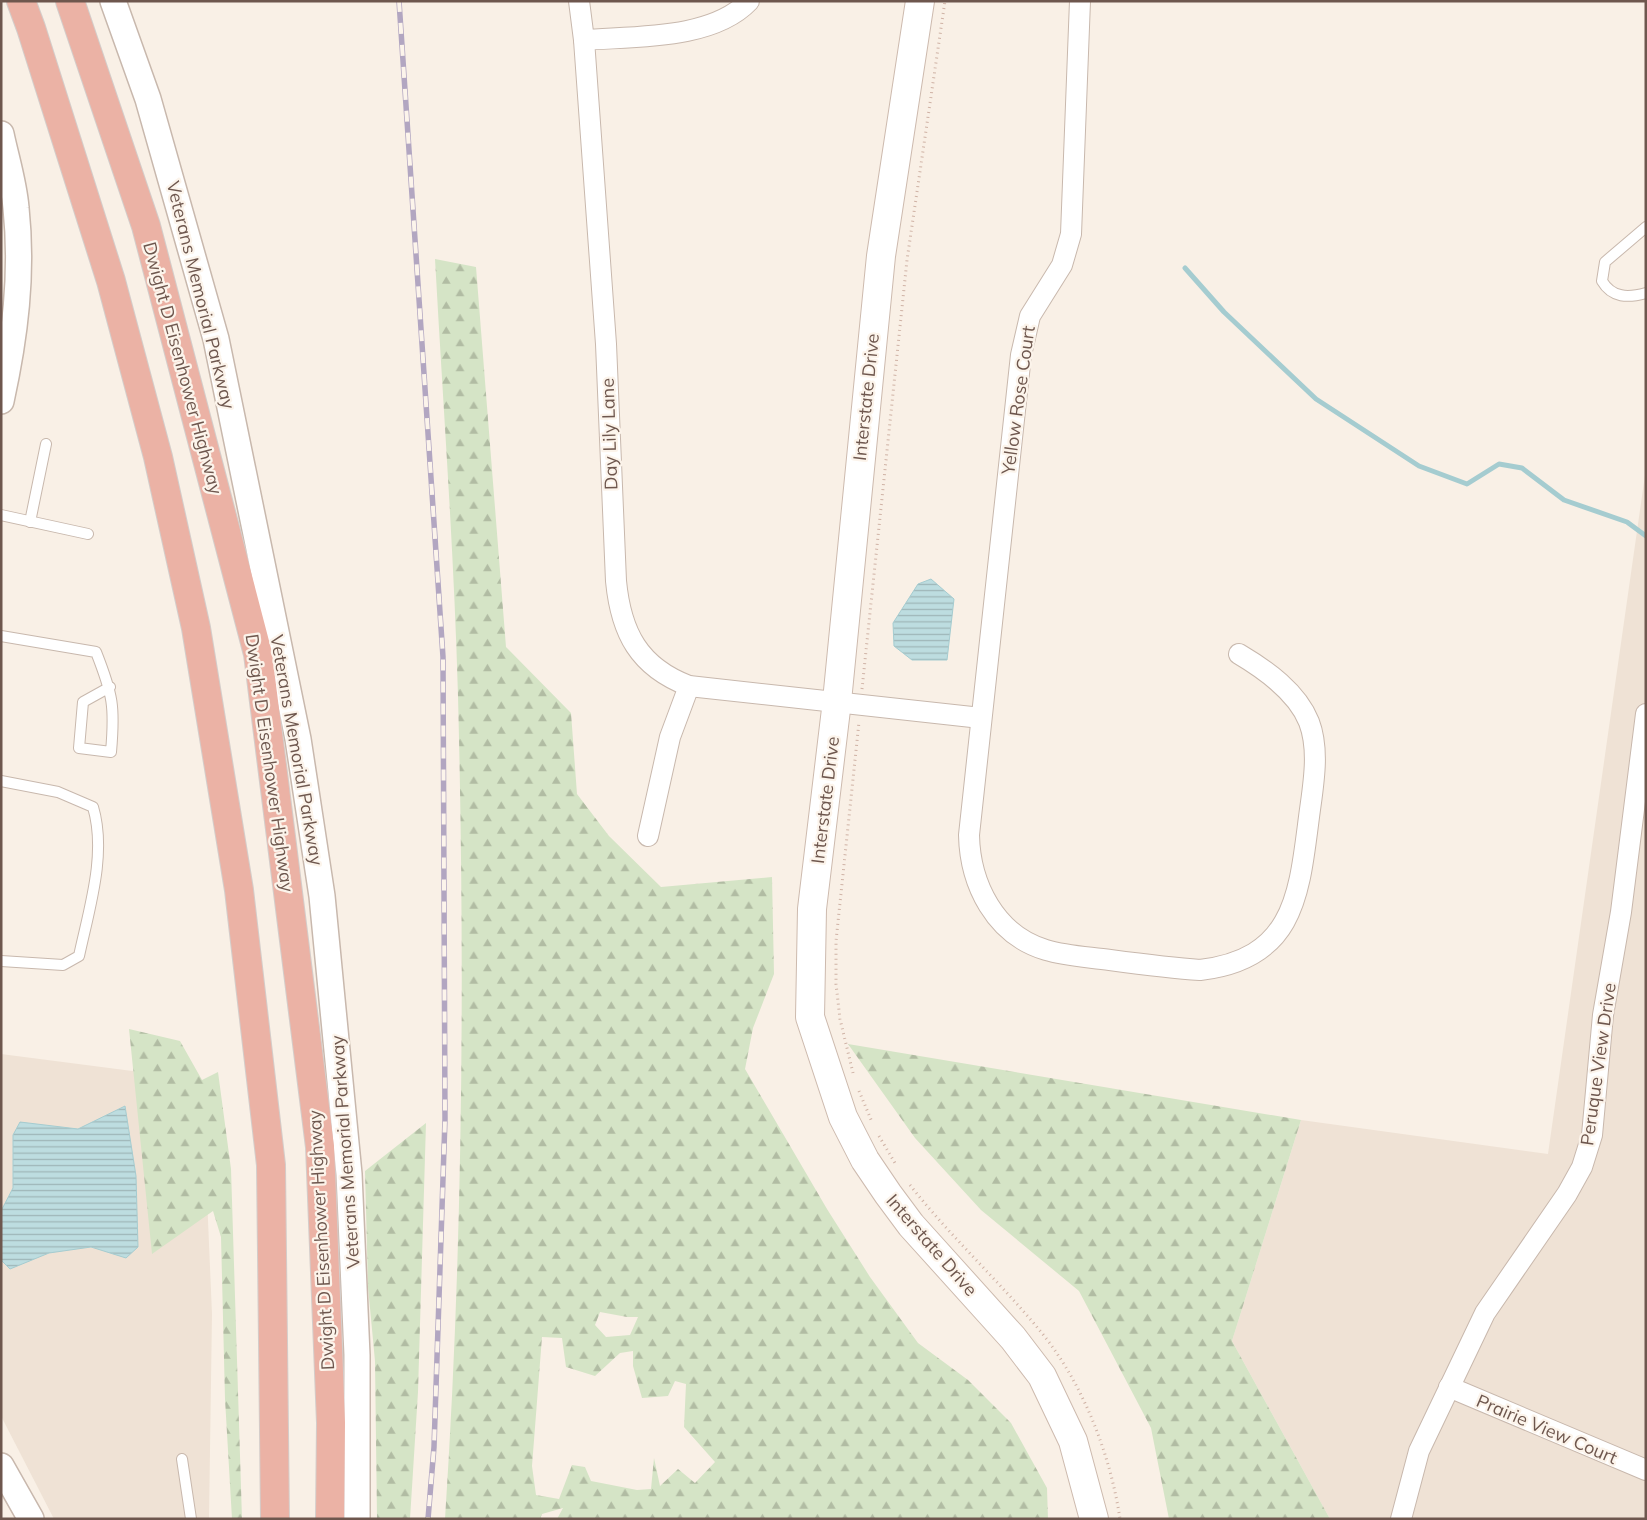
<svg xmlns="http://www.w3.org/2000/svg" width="1647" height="1520" font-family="Mulish,sans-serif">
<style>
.residential{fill:#efe2d5}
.forest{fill:url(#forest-firs);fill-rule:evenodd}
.water{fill:url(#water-rules);stroke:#a5ccd0}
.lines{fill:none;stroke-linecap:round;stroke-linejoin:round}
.stream{stroke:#a5ccd0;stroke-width:5}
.service-casing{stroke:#c8b8ad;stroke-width:12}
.minor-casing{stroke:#c8b8ad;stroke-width:22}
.tertiary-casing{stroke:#c8b8ad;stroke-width:28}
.secondary-casing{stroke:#cdbaae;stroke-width:30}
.motorway-casing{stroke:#d4cdca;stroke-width:30}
.path{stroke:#cfb2a5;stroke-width:3;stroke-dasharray:1 4;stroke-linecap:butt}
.service{stroke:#fff;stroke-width:10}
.minor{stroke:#fff;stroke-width:20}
.tertiary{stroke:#fff;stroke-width:25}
.secondary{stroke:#fff;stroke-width:28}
.motorway{stroke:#ebb2a5;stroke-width:28}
.rail-casing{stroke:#b2a6c1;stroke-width:5.5}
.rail{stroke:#fcf4eb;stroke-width:4;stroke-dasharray:11;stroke-linecap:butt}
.labels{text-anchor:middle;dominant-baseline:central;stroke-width:4.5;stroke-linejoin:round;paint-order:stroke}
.street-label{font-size:18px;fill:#6e574e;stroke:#fcf4eb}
</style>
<defs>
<pattern id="forest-firs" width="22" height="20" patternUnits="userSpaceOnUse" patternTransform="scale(1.25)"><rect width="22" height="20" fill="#d5e4c6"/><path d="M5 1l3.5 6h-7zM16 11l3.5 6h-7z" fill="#b1bca3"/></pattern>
<pattern id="water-rules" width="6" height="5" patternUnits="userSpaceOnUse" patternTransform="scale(1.25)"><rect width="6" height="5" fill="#bddde0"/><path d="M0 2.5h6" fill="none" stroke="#9eb6b8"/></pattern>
</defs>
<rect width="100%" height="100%" fill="#f9f0e6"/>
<g class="residential">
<polygon points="1646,468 1646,1519 1330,1519 1232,1341 1301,1120 1548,1154"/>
<polygon points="1,1054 202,1080 212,1314 209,1519 54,1519 1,1416"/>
</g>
<g class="forest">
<path d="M435 259 476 267 506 647 571 713 577 794 609 836 661 887 772 877 774 974 753 1028 745 1069 827 1209 870 1277 918 1343 968 1380 1011 1423 1047 1488 1048 1519H557L563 1508 542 1514 540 1519H445C463 1245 465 970 458 696 454 550 443 405 435 259ZM600 1312 627 1317H638L630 1335 606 1337 595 1325ZM542 1337 562 1338 566 1367 595 1376 620 1353 633 1351V1366L642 1398 668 1396 675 1381 686 1384 684 1427 715 1462 695 1483 678 1469 660 1486 654 1458 651 1489 637 1490 591 1481 585 1467 572 1465 559 1499 536 1495 532 1466Z"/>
<polygon points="129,1029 180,1041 202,1080 218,1072 231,1169 242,1519 232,1519 225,1399 221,1237 213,1211 152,1254"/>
<polygon points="848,1044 1301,1120 1232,1341 1330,1519 1169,1519 1151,1428 1079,1291 981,1210 915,1138"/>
<polygon points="426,1123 418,1392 410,1519 377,1519 375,1361 368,1287 365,1171"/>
</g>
<g class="water">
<polygon points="931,579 954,599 947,660 912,660 894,646 893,623 918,584"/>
<polygon points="125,1106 136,1176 138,1247 126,1258 91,1247 49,1253 10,1269 1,1260 1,1211 13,1188 13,1135 20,1122 78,1129"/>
</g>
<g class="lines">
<polyline class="stream" points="1185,268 1224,312 1316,399 1419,466 1467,484 1499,464 1522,468 1564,500 1627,522 1646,536"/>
<g class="service-casing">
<g id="service">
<path d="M1646 227 1605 262 1602 281C1612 298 1628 298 1646 293"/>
<polyline points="1,515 88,534"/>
<polyline points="30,522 46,444"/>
<path d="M1 636 96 652C113 695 115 707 111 752L79 748 83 702 110 687"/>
<path d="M1 781 58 792 93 807C107 854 89 909 79 956L63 965 1 961"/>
<polyline points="182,1459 191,1519"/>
</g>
</g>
<g class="minor-casing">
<g id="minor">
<path d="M579 1 584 40 606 344 616 581C621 633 639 667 689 686L981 718"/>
<path d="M1080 1 1071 234 1062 265 1030 316 1021 355 969 835C970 884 995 935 1046 950 1066 956 1089 957 1110 960 1140 964 1170 968 1200 970 1295 959 1299 894 1309 817 1313 786 1320 751 1309 722 1297 692 1266 670 1239 654"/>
<path d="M584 40C634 36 712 40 749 1"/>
<polyline points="648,836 670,737 689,686"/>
<polyline points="1449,1387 1646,1470"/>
<polyline points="1401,1519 1419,1451 1485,1313 1567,1194 1582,1167 1592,1135 1603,1015 1621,912 1646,714"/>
</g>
</g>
<g class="tertiary-casing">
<g id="tertiary">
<polyline points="113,1 148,99 216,339 298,739 322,896 349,1174 357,1355 357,1519"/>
<path d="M1 134C6 158 14 183 16 208 23 274 15 337 1 401"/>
<polyline points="1,1466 31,1519"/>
</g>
</g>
<g class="secondary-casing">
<polyline id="secondary" points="920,1 881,256 837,701 812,909 810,1017 843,1117 865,1160 888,1194 911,1225 1013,1338 1042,1376 1073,1441 1094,1519"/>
</g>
<g class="motorway-casing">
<g id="motorway">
<polyline points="21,1 31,28 111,281 158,457 196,628 239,890 271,1165 275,1519"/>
<polyline points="70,1 146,226 258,654 320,1147 331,1423 330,1519"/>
</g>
</g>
<g class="path">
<polyline points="862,689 907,260 945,1"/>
<polyline points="853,1073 840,1019 836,984 836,941 859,722"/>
<polyline points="859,1091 872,1122"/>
<polyline points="879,1136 895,1163"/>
<path d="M910 1185C949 1235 996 1278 1036 1326 1081 1378 1110 1452 1120 1519"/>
</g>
<use href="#service" class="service"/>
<use href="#minor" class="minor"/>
<use href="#tertiary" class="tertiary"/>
<use href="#secondary" class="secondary"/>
<use href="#motorway" class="motorway"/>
<g class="rail-casing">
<polyline id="rail" points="399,1 443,657 445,1119 434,1447 428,1519"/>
</g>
<use href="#rail" class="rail"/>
</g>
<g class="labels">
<g class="street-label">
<text transform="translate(201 295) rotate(76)">Veterans Memorial Parkway</text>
<text transform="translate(183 368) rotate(75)">Dwight D Eisenhower Highway</text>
<text transform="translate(866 397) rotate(-84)">Interstate Drive</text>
<text transform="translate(1018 400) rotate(-82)">Yellow Rose Court</text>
<text transform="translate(609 434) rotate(-92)">Day Lily Lane</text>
<text transform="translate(297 750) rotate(80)">Veterans Memorial Parkway</text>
<text transform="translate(270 763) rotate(82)">Dwight D Eisenhower Highway</text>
<text transform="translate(825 800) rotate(-83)">Interstate Drive</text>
<text transform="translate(1598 1064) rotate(-82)">Peruque View Drive</text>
<text transform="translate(345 1152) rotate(-94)">Veterans Memorial Parkway</text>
<text transform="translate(321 1240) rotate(-93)">Dwight D Eisenhower Highway</text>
<text transform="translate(932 1245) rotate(49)">Interstate Drive</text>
<text transform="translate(1547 1429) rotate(23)">Prairie View Court</text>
</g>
</g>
<rect width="1647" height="1520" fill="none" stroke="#6e574e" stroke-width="5"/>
</svg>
